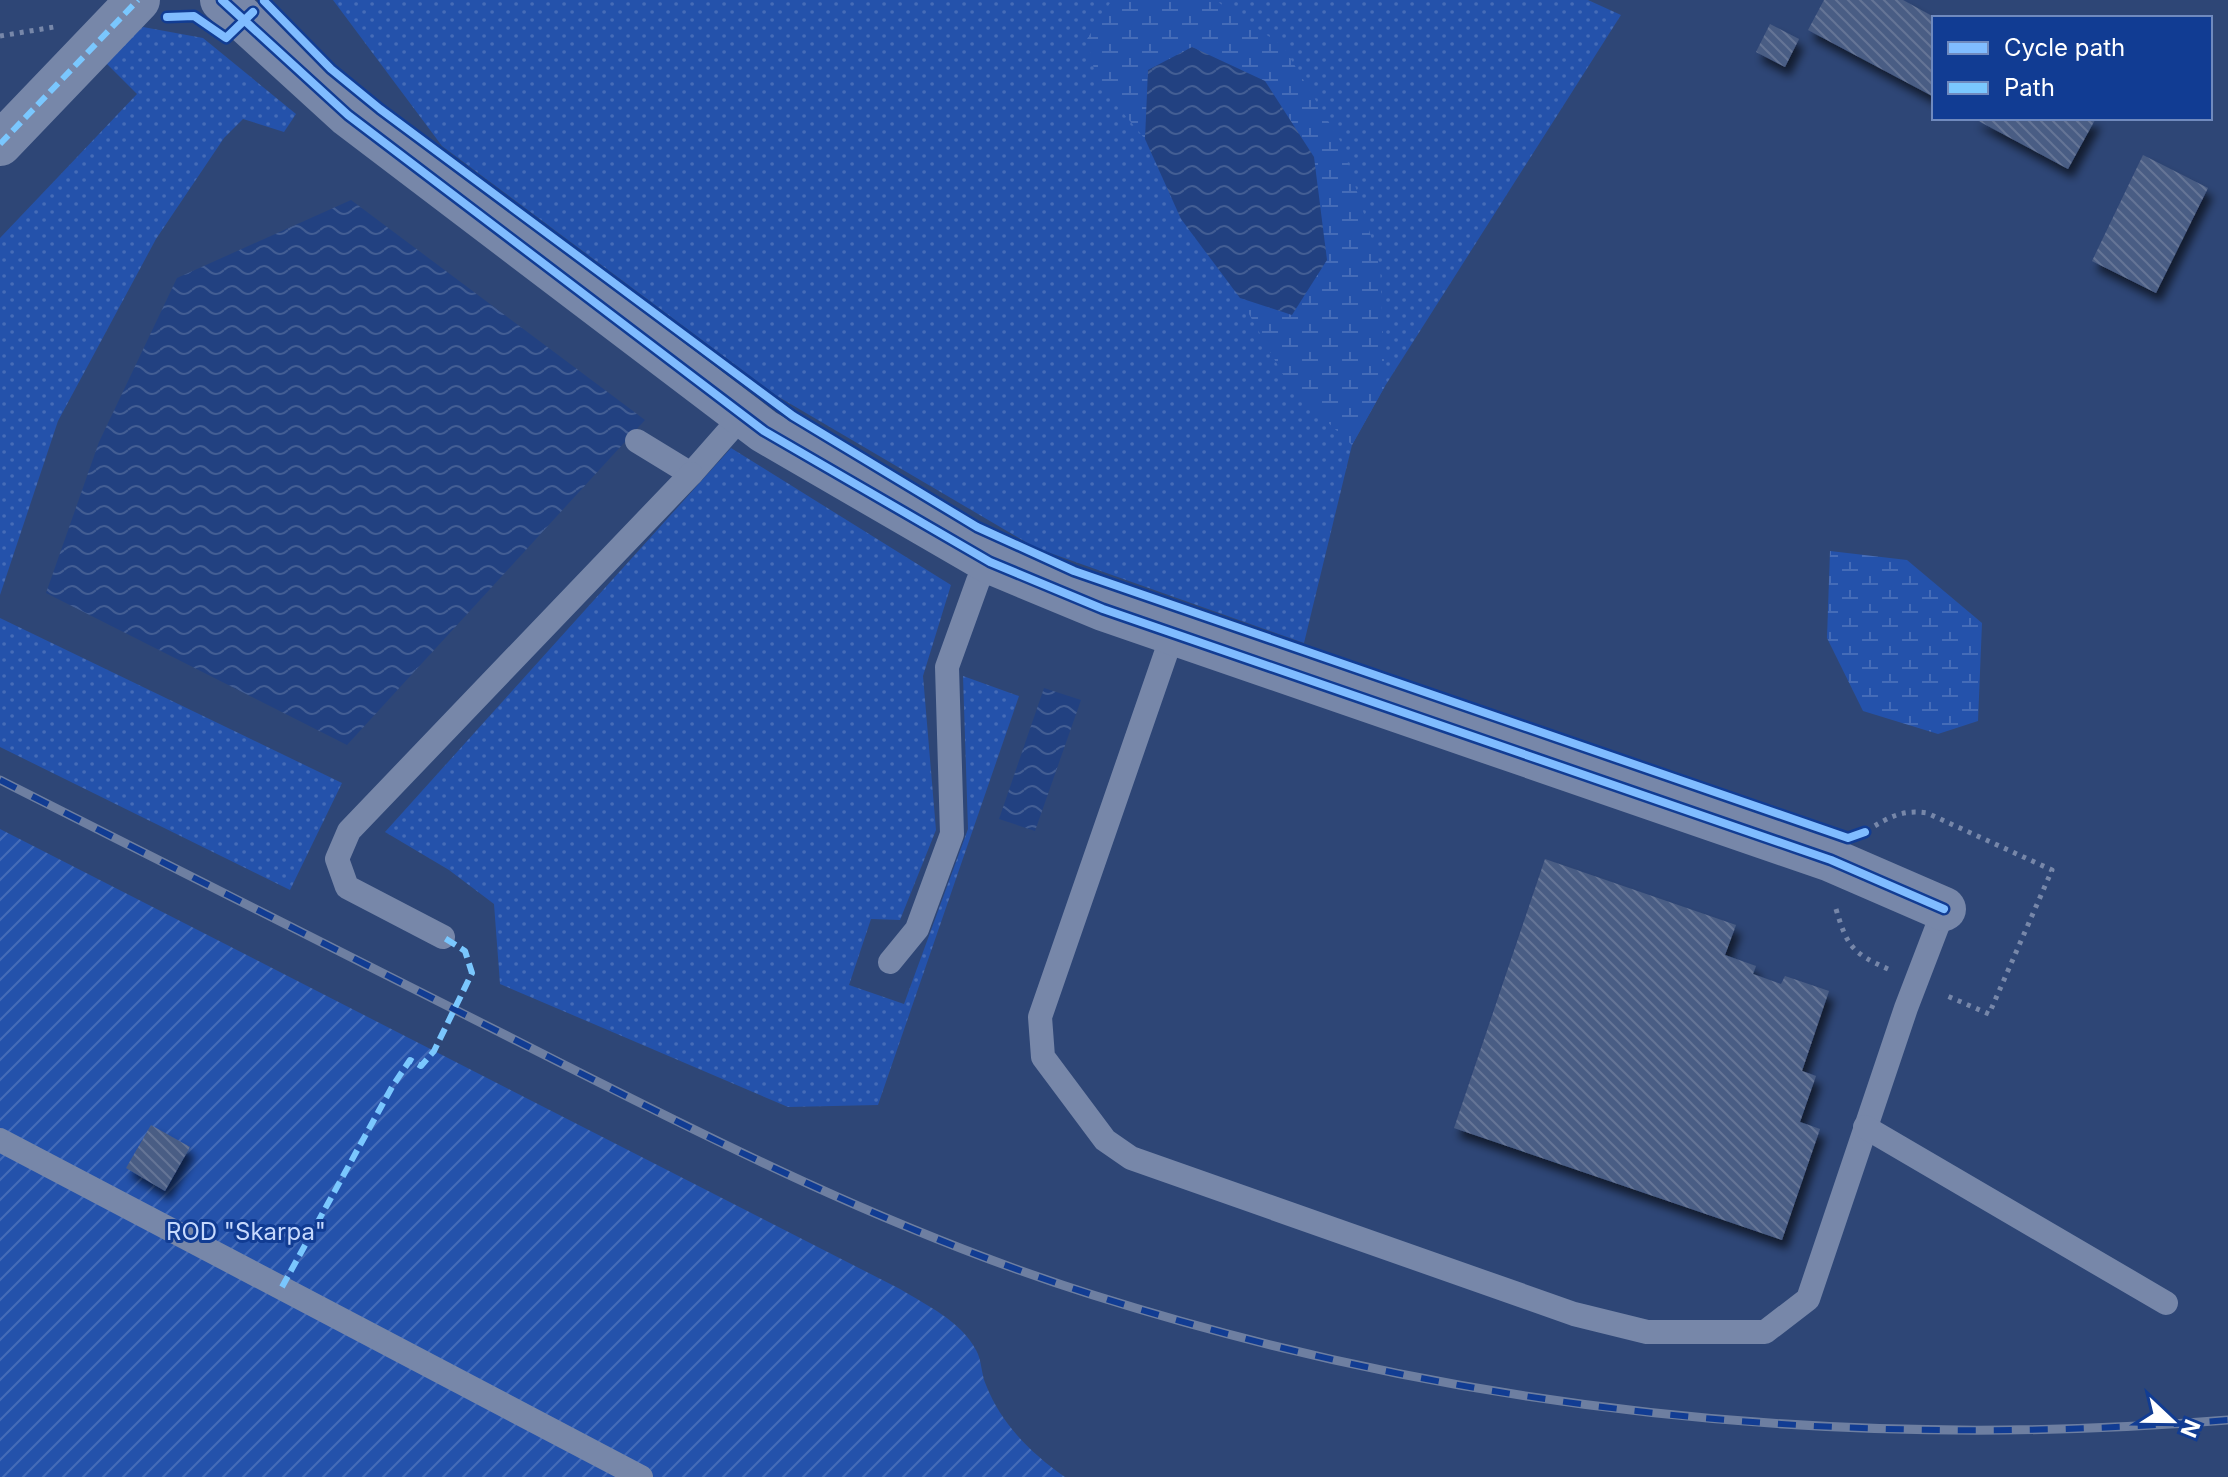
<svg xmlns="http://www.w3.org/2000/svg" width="2228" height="1477" font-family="Inter,sans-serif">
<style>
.grass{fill:url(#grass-dots)}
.wetland{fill:url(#wetland-marsh)}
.garden{fill:url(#garden-furrows)}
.water{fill:url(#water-waves)}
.building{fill:url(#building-back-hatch);filter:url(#shadow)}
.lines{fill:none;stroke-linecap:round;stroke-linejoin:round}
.path{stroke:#7787a9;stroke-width:5;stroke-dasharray:4 6;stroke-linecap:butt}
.service{stroke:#7787a9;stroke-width:24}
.minor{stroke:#7787a9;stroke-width:44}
.rail-casing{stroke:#6e7fa1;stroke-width:9}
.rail{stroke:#113c93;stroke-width:6;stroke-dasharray:18;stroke-linecap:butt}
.quiet{stroke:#7ac7fe;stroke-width:6;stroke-dasharray:12 6;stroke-linecap:butt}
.cycleway-casing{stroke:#113c93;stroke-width:13}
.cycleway{stroke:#80bcff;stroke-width:8}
.labels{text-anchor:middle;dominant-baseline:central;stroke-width:6;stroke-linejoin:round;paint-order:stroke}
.park-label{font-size:24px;fill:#c6d9fd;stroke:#113c93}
</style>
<defs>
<pattern id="grass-dots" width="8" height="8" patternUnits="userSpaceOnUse" patternTransform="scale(2)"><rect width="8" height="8" fill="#2452ab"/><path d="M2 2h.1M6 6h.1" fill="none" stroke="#456cb8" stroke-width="1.8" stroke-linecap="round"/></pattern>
<pattern id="wetland-marsh" width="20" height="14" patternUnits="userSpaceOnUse" patternTransform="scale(2)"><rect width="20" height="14" fill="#2452ab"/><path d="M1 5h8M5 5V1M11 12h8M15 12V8" fill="none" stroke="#456cb8"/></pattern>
<pattern id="garden-furrows" width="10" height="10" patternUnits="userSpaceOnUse" patternTransform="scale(2)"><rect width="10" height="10" fill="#2452ab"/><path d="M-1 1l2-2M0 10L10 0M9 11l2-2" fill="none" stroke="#456cb8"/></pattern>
<pattern id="water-waves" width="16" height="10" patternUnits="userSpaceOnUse" patternTransform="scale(2)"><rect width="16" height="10" fill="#224181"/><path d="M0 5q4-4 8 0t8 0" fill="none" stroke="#435e94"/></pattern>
<pattern id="building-back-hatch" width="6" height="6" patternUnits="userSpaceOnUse" patternTransform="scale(2)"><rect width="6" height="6" fill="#4a5d84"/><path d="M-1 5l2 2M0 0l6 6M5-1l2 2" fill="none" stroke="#657596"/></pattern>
<filter id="shadow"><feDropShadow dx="5" dy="9" stdDeviation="4" flood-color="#0009"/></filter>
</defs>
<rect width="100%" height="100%" fill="#2e4676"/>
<g class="grass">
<polygon points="333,0 1588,0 1621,15 1385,386 1352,445 1304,643 1036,548 777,396 442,146"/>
<polygon points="143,27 203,38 296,114 284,132 243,119 224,138 156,239 58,421 0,595 0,238 137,94 104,61"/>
<polygon points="731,448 951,585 923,676 936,830 900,920 871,919 849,985 904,1004 968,829 963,676 1019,696 878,1105 788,1107 500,984 494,904 449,870 385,832"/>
<polygon points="0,618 342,783 290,890 0,747"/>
</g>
<g class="wetland">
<polygon points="1112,0 1215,0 1283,46 1342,144 1380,265 1385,386 1352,445 1290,387 1240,298 1292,315 1148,70 1145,139 1097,82 1087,39"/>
<polygon points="1830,551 1907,560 1982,623 1978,721 1938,734 1863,711 1827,638"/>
</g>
<path class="garden" d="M0 829 900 1289C926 1305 961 1321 976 1350 982 1360 981 1374 986 1385 1002 1425 1031 1453 1065 1477H0Z"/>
<g class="water">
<polygon points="1192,47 1265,81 1314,157 1327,260 1292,315 1240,298 1181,219 1145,139 1148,70"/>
<polygon points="351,200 645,420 347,745 46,593 99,442 177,278"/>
<polygon points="1044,688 1081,700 1035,831 999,819"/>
</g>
<g class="building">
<polygon points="1824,0 1903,0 1934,17 1934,97 1808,30"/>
<polygon points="1770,24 1799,39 1785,67 1756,52"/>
<polygon points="1973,118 2096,118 2068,169"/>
<polygon points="2143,155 2208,188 2156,293 2092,261"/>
<polygon points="1545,859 1736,925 1725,955 1756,966 1753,974 1781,984 1785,976 1829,991 1802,1071 1816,1076 1800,1122 1820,1129 1782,1240 1454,1128"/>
<polygon points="151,1125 190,1147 165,1191 126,1168"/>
</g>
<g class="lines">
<g class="path">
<polyline points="0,36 54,27"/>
<path d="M1866 831C1888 818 1901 809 1927 813L2052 870 1989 1014 1945 995"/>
<path d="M1836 909C1847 946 1852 953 1888 969"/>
</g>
<g class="service">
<polyline points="637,441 691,474 743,415"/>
<polyline points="1173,633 1040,1017 1043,1057 1105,1140 1131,1158 1574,1314 1647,1332 1765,1332 1808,1299 1906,1008 1944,909"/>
<polyline points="443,937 347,887 337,859 349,831 691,474"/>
<polyline points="890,962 917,929 952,834 947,667 978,581 990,562"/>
<polyline points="1865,1127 2166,1303"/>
<polyline points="0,1140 641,1477"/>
</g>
<g class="minor">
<polyline points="222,0 348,115 764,431 990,562 1103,609 1831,860 1944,909"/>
<polyline points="0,144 138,0"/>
</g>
<g class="rail-casing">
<path id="rail" d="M0 780C176 869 353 958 529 1047 712 1140 896 1233 1093 1295 1464 1412 1841 1451 2228 1420"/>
</g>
<use href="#rail" class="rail"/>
<g class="quiet">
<polyline points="0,144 138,0"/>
<polyline points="282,1287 392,1087 410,1060 421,1066 434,1051 472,973 465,951 443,937"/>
</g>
<g class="cycleway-casing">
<g id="cycleway">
<polyline points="222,0 348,115 764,431 990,562 1103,609 1831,860 1944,909"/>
<polyline points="264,1 331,69 380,109 793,416 977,527 1074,571 1848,838 1865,832"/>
<polyline points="167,17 194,16 226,38 253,12"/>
</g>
</g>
<use href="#cycleway" class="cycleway"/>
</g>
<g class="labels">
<g class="park-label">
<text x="246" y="1231">ROD "Skarpa"</text>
</g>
</g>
<rect x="1932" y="16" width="280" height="104" fill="#113c93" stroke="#708abe" stroke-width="2"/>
<rect x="1948" y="42" width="40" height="12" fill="#80bcff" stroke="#708abe" stroke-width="2"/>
<text x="2004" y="56" font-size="24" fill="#ffffff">Cycle path</text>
<rect x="1948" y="82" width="40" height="12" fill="#7ac7fe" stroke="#708abe" stroke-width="2"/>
<text x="2004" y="96" font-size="24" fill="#ffffff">Path</text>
<g transform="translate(2172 1421) rotate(112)" stroke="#113c93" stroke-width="6" paint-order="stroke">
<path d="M0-6L14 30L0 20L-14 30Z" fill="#ffffff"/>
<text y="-12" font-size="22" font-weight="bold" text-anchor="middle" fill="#ffffff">N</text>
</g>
</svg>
